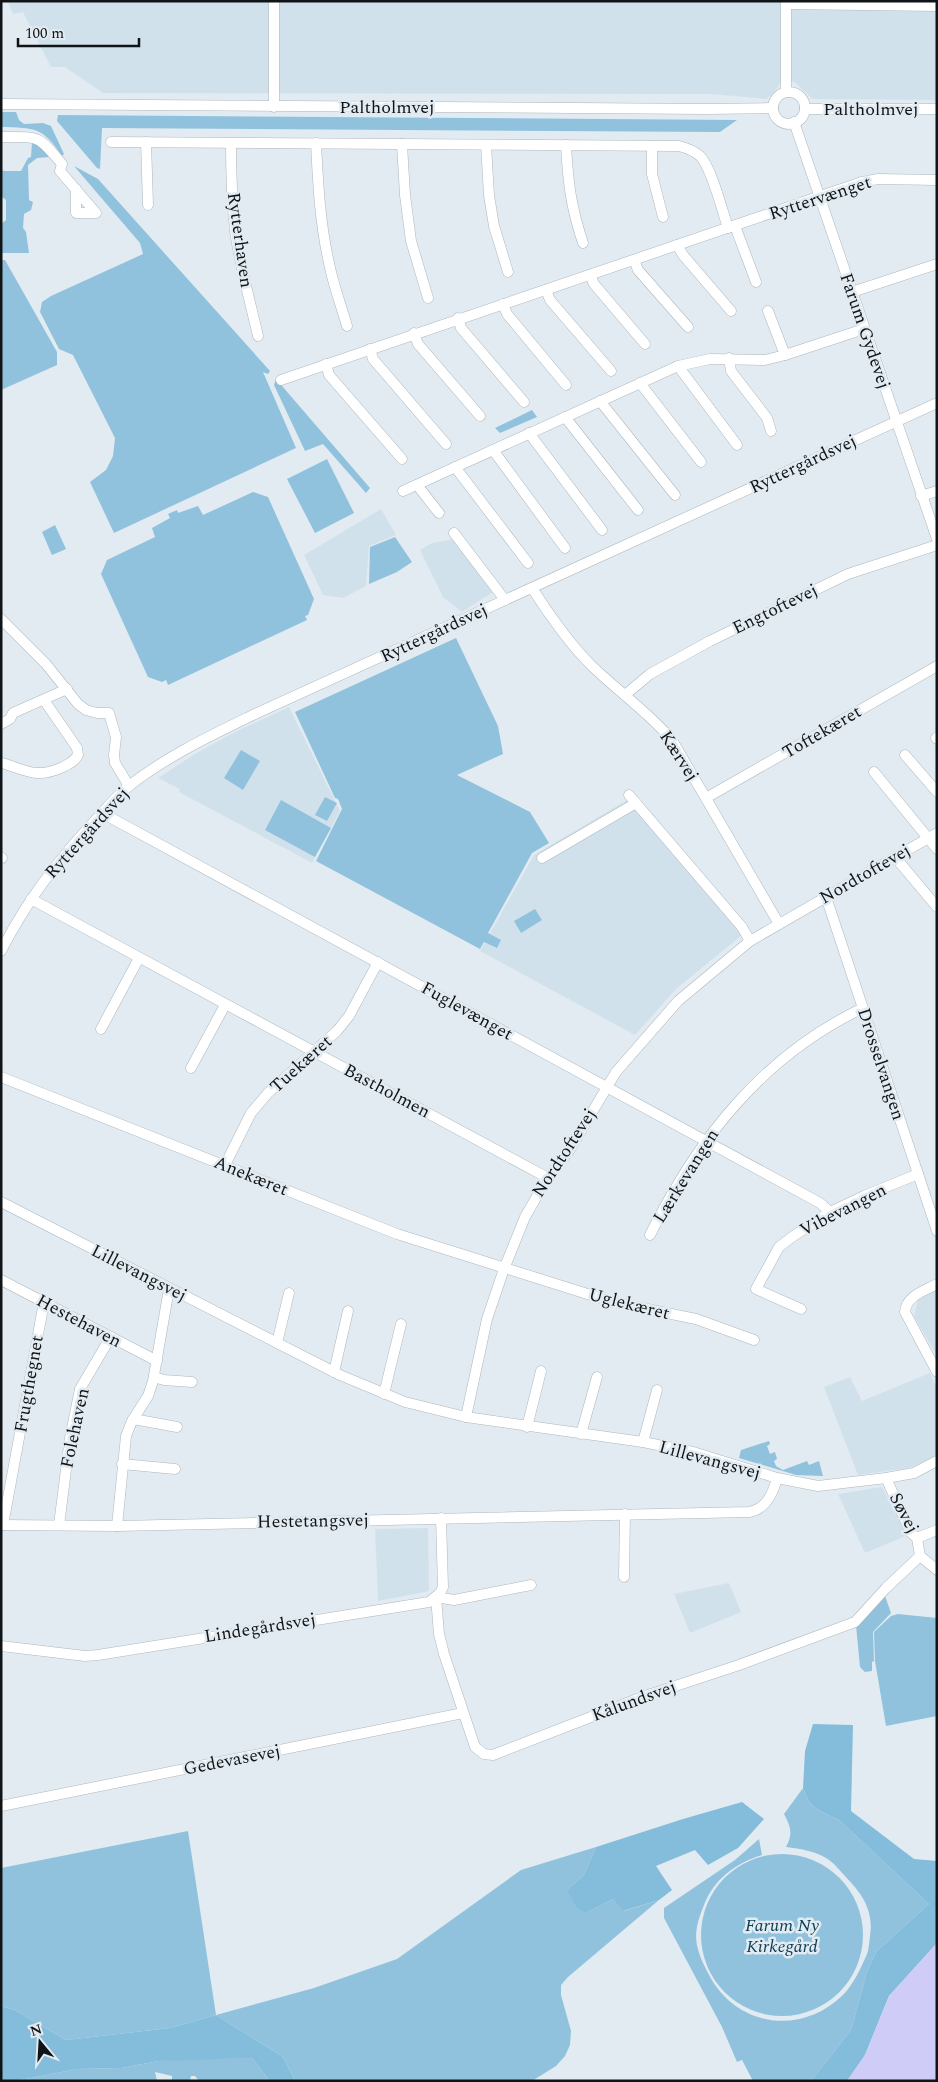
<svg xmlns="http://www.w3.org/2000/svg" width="938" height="2082" font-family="Spectral,serif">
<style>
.built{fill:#d1e1eb}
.green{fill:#91c2dd}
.forest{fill:#84bddc}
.water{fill:#cfccf7}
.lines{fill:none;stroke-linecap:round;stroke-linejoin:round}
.minor-casing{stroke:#aeb7bc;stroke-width:11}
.minor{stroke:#fff;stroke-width:10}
.labels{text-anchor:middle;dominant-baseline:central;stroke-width:5;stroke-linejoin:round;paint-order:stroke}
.street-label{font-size:18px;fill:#111416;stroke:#e2ebf1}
.park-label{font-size:18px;font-style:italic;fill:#0b3c52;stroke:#e2ebf1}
</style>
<rect width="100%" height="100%" fill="#e2ebf1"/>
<g class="built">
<polygon points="937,1 937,100 813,99 794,82 781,81 774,93 766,99 712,94 103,93 65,67 51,67 23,12 13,14 8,2"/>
<polygon points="381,509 396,535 369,546 366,586 343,598 323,595 304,555"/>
<polygon points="454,539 493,592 462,612 443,597 420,550 432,543"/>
<polygon points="289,707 340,811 312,863 179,792 180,789 158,778 195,754 233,733"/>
<polygon points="629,799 742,935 676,989 635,1035 480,951 534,855"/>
<polygon points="937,1290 937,1356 914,1316 918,1300"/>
<polygon points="930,1373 937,1389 937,1456 909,1468 858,1475 824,1387 850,1377 862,1401"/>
<polygon points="882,1487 908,1535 865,1553 838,1494"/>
<polygon points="428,1528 429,1590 425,1592 378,1601 375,1529"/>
<polygon points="729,1583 741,1612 690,1633 674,1594"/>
</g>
<g class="green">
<path d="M1 112H16L19 120 24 124 43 123 51 126 64 154 62 156C43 127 35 128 1 127Z"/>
<polygon points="58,115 737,120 720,132 102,128 100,169 97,168 57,121"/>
<polygon points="32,142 37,143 49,157 37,158 28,165 29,200 33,202 31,210 24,214 23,228 26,232 29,253 1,253 1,224 6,220 6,200 1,196 1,170 5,171 21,171 28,158 31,157"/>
<polygon points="74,166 98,179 270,371 268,374 263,372 296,448 114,533 90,482 106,470 113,456 115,438 73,355 59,349 40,312 42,302 51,296 143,254 140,243"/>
<polygon points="1,260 5,260 57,352 57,365 1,390"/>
<polygon points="276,379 370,488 366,493 323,444 305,451 274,385"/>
<polygon points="532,410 537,417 500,433 495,428"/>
<polygon points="327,459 354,513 315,533 287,479"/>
<polygon points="253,492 268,497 314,599 308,615 305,616 307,620 168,685 166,680 162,682 148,677 101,574 107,560 155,537 152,528 170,518 168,514 177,510 178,513 198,506 203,515"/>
<polygon points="55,525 66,549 52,555 42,532"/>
<polygon points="395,537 412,562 397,572 369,584 370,547"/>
<polygon points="456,638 498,726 503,754 457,775 530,812 549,843 532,853 488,933 501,940 497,948 484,942 480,949 316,861 342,809 338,799 335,798 295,712"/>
<polygon points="241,750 260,761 243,790 224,778"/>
<polygon points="325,797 337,803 327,821 315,815"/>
<polygon points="281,800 331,828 315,857 265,830"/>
<polygon points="535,909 542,920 521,933 514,921"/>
<polygon points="769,1441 770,1444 767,1446 770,1454 775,1452 777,1459 774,1461 776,1466 783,1470 807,1461 809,1465 819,1461 823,1476 796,1475 739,1458 741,1450"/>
<polygon points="885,1596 891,1613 873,1632 874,1661 872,1662 872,1671 865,1672 860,1667 856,1625"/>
<polygon points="898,1614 937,1618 937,1716 886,1726 875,1661 874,1632 891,1616"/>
<path d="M803 1788 809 1802 818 1810 839 1820 929 1904 876 1952 867 1972 851 2030 811 2081H753L742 2060 737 2062 722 2027 664 1918V1908L735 1860 759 1839 762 1855C736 1863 714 1879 704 1905 692 1934 694 1946 708 1973 735 2027 801 2037 844 1994 854 1983 861 1968 867 1954 869 1949 869 1942 870 1936 874 1910 862 1894 845 1876 840 1871 835 1864 829 1860 817 1851 800 1849 786 1847 793 1834 791 1827 784 1814Z"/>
<polygon points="188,1831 216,2015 314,1988 397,1959 521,1870 596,1847 584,1875 567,1890 586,1913 613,1899 624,1911 659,1900 568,1977 561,1985 561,1995 571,2031 570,2045 565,2056 556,2066 532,2081 295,2081 283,2057 216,2015 170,2028 66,2040 15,2010 1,2006 1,1868"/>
<circle cx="782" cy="1935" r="81"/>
<polygon points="252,2058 270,2081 199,2081 195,2076 191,2076 190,2081 172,2081 172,2076 155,2072 157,2081 15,2081 77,2069 121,2068 159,2061 181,2059"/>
</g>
<g class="forest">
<polygon points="813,1724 853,1725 851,1811 914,1859 937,1861 937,1943 889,1996 865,2055 847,2081 811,2081 851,2030 867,1972 876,1952 929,1904 839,1820 818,1810 809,1802 803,1788 805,1751"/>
<polygon points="742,1802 764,1819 738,1848 708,1865 695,1850 656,1866 672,1890 659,1900 623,1911 613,1899 586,1913 577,1908 567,1890 584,1875 596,1847 683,1819"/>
<polygon points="1,2006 15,2010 66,2040 170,2028 216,2015 283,2057 295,2081 270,2081 252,2058 159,2061 121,2068 77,2069 15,2081 1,2081"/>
</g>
<polygon class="water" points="937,1943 937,2081 847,2081 865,2055 889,1996"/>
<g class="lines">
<g class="minor-casing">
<g id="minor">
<polyline points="787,4 937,6"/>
<polyline points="786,92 786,1"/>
<circle cx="789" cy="108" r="16"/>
<polyline points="1,104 707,109 773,108"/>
<polyline points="274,107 274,1"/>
<polyline points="805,109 937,109"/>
<polyline points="794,122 937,539"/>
<path d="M1 137C40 137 37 134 62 164L60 171 96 213H76V189"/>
<path d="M111 142 679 146C687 148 694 151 700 156 711 166 723 213 728 228"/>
<polyline points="146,142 148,205"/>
<path d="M231 143C231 172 232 202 235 231 240 266 250 301 258 336"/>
<path d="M316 143C318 184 320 223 329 263 333 284 341 305 347 326"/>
<polyline points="402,144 405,195 411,241 428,298"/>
<polyline points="486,145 489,195 494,226 508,272"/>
<path d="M566 145C568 183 571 207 583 243"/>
<polyline points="652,146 652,174 663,217"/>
<polyline points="735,226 756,282"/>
<polyline points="677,245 683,255 731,311"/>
<polyline points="634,260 638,270 688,327"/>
<polyline points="590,275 594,284 645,344"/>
<polyline points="546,290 550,300 611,371"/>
<polyline points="852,292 937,264"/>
<polyline points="503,304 507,314 566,385"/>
<polyline points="768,311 785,355"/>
<polyline points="458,318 461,328 524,402"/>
<polyline points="414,333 418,344 480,416"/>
<polyline points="370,349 373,359 446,444"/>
<polyline points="729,358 731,371 767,418 771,431"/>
<polyline points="326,364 329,375 402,459"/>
<polyline points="678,366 737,445"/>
<polyline points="281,380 862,182 878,179 937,180"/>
<polyline points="640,383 701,462"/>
<polyline points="600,401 675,495"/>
<polyline points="565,417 638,510"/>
<polyline points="529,433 602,530"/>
<polyline points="493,450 565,548"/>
<polyline points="455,467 528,563"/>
<polyline points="417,485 439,513"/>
<polyline points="403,491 678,366 710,359 765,360 785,355 864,329"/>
<polyline points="921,496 937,491"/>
<polyline points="454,533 505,600"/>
<path d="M532 588C547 612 572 647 593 667 619 692 649 713 672 740L779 924"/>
<polyline points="1,619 46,664 78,704 86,710 97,713 109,713 116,737 114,755 115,763 129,786"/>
<polyline points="625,695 650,674 710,641 848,574 937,545"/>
<polyline points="1,724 10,719 13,713 67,689"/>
<polyline points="936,738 937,739"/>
<polyline points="905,755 937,792"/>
<path d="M2 763C28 771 37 779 63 767 70 763 74 762 78 755L77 748 44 700"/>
<polyline points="874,772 937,849"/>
<polyline points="629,795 742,927 750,941"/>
<polyline points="706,798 937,666"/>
<polyline points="102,813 820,1203 830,1212"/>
<polyline points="895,857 937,907"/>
<polyline points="1,858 2,858"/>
<polyline points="542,858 636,803"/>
<polyline points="826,897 937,1231"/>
<polyline points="31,899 548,1178"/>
<path d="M1 951C27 901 54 865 92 824 104 811 115 797 129 786 167 756 212 735 255 714L937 403"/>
<polyline points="101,1029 139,958"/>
<polyline points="191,1068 225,1005"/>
<polyline points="1,1077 397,1234 613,1302 696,1319 754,1340"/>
<polyline points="225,1165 251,1113 268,1093 337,1031 349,1016 378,962"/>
<polyline points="1,1202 340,1375 405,1402 466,1417 643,1442 693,1452 777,1478 818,1486 886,1478 914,1473 937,1461"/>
<path d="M650 1235C698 1138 764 1055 863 1008"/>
<polyline points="1,1280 157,1361"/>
<path d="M937 1284C924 1291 906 1296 905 1312L937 1372"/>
<polyline points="801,1309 756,1289 779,1247 792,1237 830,1212 864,1196 918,1174"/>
<polyline points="277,1343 289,1293"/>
<polyline points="334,1372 348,1311"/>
<polyline points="154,1377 164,1380 192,1382"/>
<polyline points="384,1394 401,1324"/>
<polyline points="466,1417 487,1319 504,1269 525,1217 547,1179 569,1151 616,1072 678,1001 750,941 937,833"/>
<polyline points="133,1419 177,1427"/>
<polyline points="527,1427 541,1371"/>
<polyline points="581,1434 597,1377"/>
<polyline points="643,1442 657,1390"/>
<polyline points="122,1464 175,1469"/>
<polyline points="886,1478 911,1533 917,1538 920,1556 937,1570"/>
<path d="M1 1525 117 1526 749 1512C766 1509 773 1494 777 1478"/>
<polyline points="3,1525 44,1302"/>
<polyline points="59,1525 70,1438 80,1389 110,1338"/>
<polyline points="117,1526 126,1436 132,1421 148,1396 153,1381 169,1289"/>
<polyline points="917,1538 937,1530"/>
<polyline points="624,1577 625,1514"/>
<polyline points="531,1585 454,1600 436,1597 439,1634 444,1654 475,1747 484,1754 493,1755 645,1696 739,1665 855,1622 886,1588 920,1556"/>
<polyline points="1,1646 85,1656 98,1655 429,1602 440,1593 443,1587 441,1518"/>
<polyline points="1,1806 463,1713"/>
</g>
</g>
<use href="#minor" class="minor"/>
</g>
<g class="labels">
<g class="street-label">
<text x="387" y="107">Paltholmvej</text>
<text x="871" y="109">Paltholmvej</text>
<text transform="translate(820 198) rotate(-18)">Ryttervænget</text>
<text transform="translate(240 240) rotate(82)">Rytterhaven</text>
<text transform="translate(865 331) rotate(71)">Farum Gydevej</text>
<text transform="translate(803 464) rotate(-25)">Ryttergårdsvej</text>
<text transform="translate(775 609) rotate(-26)">Engtoftevej</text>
<text transform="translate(434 633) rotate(-25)">Ryttergårdsvej</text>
<text transform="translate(822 732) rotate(-30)">Toftekæret</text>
<text transform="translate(679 756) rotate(57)">Kærvej</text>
<text transform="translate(87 833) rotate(-48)">Ryttergårdsvej</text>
<text transform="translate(865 874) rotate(-30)">Nordtoftevej</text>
<text transform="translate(467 1011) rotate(29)">Fuglevænget</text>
<text transform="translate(301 1064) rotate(-42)">Tuekæret</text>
<text transform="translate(881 1064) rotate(72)">Drosselvangen</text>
<text transform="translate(387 1091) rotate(28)">Bastholmen</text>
<text transform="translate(564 1153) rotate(-57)">Nordtoftevej</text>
<text transform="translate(251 1176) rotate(22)">Anekæret</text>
<text transform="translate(686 1176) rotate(-58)">Lærkevangen</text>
<text transform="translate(843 1210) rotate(-27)">Vibevangen</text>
<text transform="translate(139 1273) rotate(27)">Lillevangsvej</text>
<text transform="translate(629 1304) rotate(14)">Uglekæret</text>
<text transform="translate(79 1321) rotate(28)">Hestehaven</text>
<text transform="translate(29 1384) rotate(-80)">Frugthegnet</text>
<text transform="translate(75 1428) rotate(-78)">Folehaven</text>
<text transform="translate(710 1460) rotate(15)">Lillevangsvej</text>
<text transform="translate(904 1513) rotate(62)">Søvej</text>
<text transform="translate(313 1521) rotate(-1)">Hestetangsvej</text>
<text transform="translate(260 1628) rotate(-9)">Lindegårdsvej</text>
<text transform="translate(634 1701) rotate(-20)">Kålundsvej</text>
<text transform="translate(232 1760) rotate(-11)">Gedevasevej</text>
</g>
<g class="park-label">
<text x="782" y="1925">Farum Ny<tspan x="782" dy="21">Kirkegård</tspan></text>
</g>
</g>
<rect width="938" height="2082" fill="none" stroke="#111416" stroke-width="5"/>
<g transform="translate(40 2042) rotate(342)" stroke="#e2ebf1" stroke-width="4" paint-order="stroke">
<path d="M0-4L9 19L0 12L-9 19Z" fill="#111416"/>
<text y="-8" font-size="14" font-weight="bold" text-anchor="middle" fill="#111416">N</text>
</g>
<path d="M18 38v8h121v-8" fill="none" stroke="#111416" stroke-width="2.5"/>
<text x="25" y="38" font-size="15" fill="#111416" stroke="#e2ebf1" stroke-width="4" paint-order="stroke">100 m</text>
</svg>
